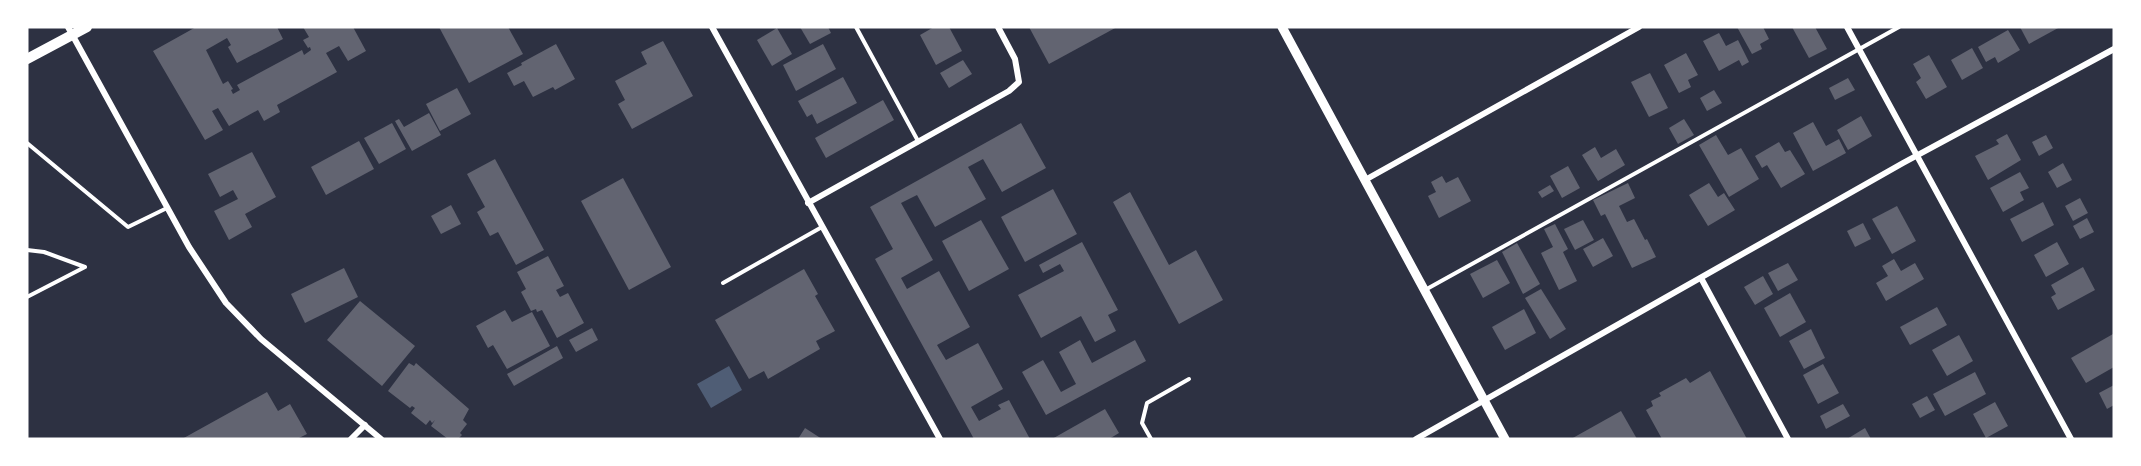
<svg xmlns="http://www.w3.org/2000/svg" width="2141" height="466" font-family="'Archivo Narrow',sans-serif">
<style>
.water{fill:#4f5d75}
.building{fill:#626471}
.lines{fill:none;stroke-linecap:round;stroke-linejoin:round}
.service{stroke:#fff;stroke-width:4}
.minor{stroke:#fff;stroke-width:6}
.tertiary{stroke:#fff;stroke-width:9}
.secondary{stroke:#fff;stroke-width:10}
</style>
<rect width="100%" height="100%" fill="#2d3142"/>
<polygon class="water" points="729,366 742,390 711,408 697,384"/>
<g class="building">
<polygon points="196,27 277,27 283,39 237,63 228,47 231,45 227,38 206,50 223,84 228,81 233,89 231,90 233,94 240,90 237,85 302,50 304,55 311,50 310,47 308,48 303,40 309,37 303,27 353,27 366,51 348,61 339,46 326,53 337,72 277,105 280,112 264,121 258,110 229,126 218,108 212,111 223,130 205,140 153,51"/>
<polygon points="439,27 508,27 523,54 469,83"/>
<polygon points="800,27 828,27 831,33 810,44"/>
<polygon points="934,27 949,27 962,51 936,65 920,35"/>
<polygon points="1029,27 1117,27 1049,64"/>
<polygon points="1737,27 1763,27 1769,39 1760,44 1762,49 1752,54"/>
<polygon points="1792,27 1815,27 1827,49 1809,58"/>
<polygon points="2020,27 2060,27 2029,44"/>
<polygon points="777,28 792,54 772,66 757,40"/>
<polygon points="2008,30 2020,50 1998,63 1995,57 1986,62 1978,47"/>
<polygon points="1719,33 1726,46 1738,40 1749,62 1742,66 1739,60 1719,71 1703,41"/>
<polygon points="663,41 693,96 632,129 618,104 625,100 615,81 647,64 641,52"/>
<polygon points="556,44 575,79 555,90 553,87 533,97 524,81 514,86 507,73 522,65 521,63"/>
<polygon points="823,44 836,69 796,91 783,65"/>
<polygon points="1972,48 1983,68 1962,80 1951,60"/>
<polygon points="1686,53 1698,75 1688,80 1691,87 1679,93 1664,65"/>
<polygon points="1929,55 1947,87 1926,99 1916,82 1921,78 1913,64"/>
<polygon points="963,60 972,74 949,88 940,73"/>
<polygon points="1650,73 1668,108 1649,117 1631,82"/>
<polygon points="843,77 857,103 817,124 812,114 807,117 798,101"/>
<polygon points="1848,78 1855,90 1835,100 1829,88"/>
<polygon points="457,88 471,114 440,131 426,104"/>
<polygon points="1714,90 1722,103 1707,111 1700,98"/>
<polygon points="883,100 894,120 826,158 815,138"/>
<polygon points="429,113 441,135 412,151 395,121 399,119 404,127"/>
<polygon points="1861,116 1872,136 1848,150 1837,130"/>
<polygon points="1684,119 1694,135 1678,144 1669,128"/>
<polygon points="1813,122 1826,146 1839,139 1846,153 1813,171 1793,133"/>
<polygon points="392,123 406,149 379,164 364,138"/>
<polygon points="1021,123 1046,168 1002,192 983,159 968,167 986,199 935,227 917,195 901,203 933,260 901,278 907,289 939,271 970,327 937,345 946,360 978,343 1003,389 971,407 979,421 1001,409 998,405 1009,400 1030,439 974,439 875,259 893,249 870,207"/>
<polygon points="2007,134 2021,160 1988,180 1975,156 1999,144 1996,140"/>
<polygon points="1716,135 1728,155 1741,148 1759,179 1729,197 1699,145"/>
<polygon points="2046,135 2053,148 2039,156 2032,142"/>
<polygon points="359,141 374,169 326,195 311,167"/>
<polygon points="1779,142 1785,152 1790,150 1805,174 1781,188 1767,165 1762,168 1755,156"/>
<polygon points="1595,147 1601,158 1616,149 1625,165 1598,181 1582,155"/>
<polygon points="252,152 276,197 245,214 252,227 229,240 214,211 238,199 233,190 220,197 208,174"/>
<polygon points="495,159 544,250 516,265 498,232 490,236 477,212 485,207 467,174"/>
<polygon points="2063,163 2072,180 2057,188 2048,172"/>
<polygon points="1568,166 1580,188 1562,198 1550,176"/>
<polygon points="2020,172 2029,188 2020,192 2024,200 2003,212 1990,188"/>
<polygon points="1442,176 1446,183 1458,177 1471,201 1439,218 1428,196 1436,192 1431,182"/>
<polygon points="623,178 671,267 629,290 581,201"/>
<polygon points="1628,183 1635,198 1619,206 1627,222 1634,219 1645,240 1647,239 1656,257 1632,268 1605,214 1601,216 1593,200"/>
<polygon points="1709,183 1718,197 1724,193 1735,210 1708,226 1689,195"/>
<polygon points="1550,185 1554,191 1542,198 1538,192"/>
<polygon points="1053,189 1077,234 1025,262 1001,217"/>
<polygon points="1130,192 1169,265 1196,250 1223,300 1179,324 1113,202"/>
<polygon points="2080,198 2088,213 2073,221 2065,206"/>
<polygon points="2043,202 2054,225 2022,242 2010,219"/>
<polygon points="451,205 461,224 441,234 431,216"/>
<polygon points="1897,206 1916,241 1892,254 1872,219"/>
<polygon points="2087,218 2094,232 2080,239 2073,226"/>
<polygon points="981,220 1009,269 969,291 942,241"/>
<polygon points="1583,220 1594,240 1575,250 1564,229"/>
<polygon points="1863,223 1871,239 1855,247 1847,231"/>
<polygon points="1555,224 1568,249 1563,252 1577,281 1559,290 1541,253 1553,247 1544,229"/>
<polygon points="1603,238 1613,256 1593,267 1583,249"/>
<polygon points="1082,242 1118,310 1108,315 1116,331 1095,342 1081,316 1041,338 1018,295 1064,271 1060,264 1043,273 1039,265"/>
<polygon points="2057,242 2069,264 2046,277 2034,255"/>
<polygon points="1517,243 1540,284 1523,294 1502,252"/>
<polygon points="548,256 564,286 556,290 560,297 568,293 584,323 557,338 542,310 537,312 536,309 531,311 521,292 526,289 517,272"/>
<polygon points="1894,259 1901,271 1915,263 1924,279 1886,301 1876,283 1888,276 1882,266"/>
<polygon points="1497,260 1510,283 1483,298 1470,274"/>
<polygon points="1788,263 1798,280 1778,291 1768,273"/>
<polygon points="2083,267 2095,290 2058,310 2051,297 2056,294 2051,285"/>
<polygon points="344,268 358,297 305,323 291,294"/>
<polygon points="804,269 818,294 815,296 835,331 816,341 820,349 768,379 764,371 749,379 715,320"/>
<polygon points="1763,276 1773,294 1755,305 1744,287"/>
<polygon points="1541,289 1566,329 1550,339 1525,298"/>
<polygon points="1790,293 1806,322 1780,337 1764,308"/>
<polygon points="360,301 415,346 382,386 327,340"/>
<polygon points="1937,307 1947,325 1910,345 1900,327"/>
<polygon points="1524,309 1536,333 1505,350 1492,327"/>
<polygon points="505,310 512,322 532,312 550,346 507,369 493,345 488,348 476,326"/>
<polygon points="592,328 598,340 576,352 569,340"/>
<polygon points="1811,329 1825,358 1804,369 1789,341"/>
<polygon points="2113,334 2114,367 2086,383 2071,358"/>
<polygon points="1959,335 1973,361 1947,376 1932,350"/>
<polygon points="1080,340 1092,363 1135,340 1146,361 1046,415 1022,372 1043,360 1061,392 1076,384 1059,352"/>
<polygon points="557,346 563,358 514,386 507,374"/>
<polygon points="409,363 414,366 416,363 469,409 463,420 467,424 460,433 462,435 458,439 448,439 431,426 435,420 432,423 430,420 426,425 411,413 415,408 412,406 410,408 388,391"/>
<polygon points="1823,364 1839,393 1818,404 1803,375"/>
<polygon points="1710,371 1747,439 1662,439 1646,410 1653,406 1651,401 1661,396 1659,393 1686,378 1690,383"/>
<polygon points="1975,372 1986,394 1945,416 1933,394"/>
<polygon points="2114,385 2114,405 2107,409 2099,393"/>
<polygon points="267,392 278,411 290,404 307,434 297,439 182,439"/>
<polygon points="1927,396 1935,410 1920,418 1912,404"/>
<polygon points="1995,402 2008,426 1986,438 1973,414"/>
<polygon points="1843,404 1850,416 1826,429 1820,416"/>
<polygon points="1105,409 1119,433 1109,439 1052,439"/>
<polygon points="1621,411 1637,439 1571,439"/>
<polygon points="805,428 822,439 798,439"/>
<polygon points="1865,428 1871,439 1847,439"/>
</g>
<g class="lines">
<g class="service">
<polyline points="856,27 918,141"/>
<polyline points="27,143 128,227 167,208"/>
<polyline points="27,250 44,252 85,267 27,297"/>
<polyline points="723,283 822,227"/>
<polyline points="1425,290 1899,27"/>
<polyline points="1151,439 1142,423 1147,403 1189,379"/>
</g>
<g class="minor">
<polyline points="68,27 189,247 226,303 261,339 381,439"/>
<polyline points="712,27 940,439"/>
<polyline points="1847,27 2071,439"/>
<polyline points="1365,180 1639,27"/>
<polyline points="808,203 1009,91 1019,82 1015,59 998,27"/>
<polyline points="1701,278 1788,439"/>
<polyline points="351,439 365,425"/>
<polyline points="1416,439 1903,163 2114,49"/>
</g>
<polyline class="tertiary" points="1282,27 1505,439"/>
<polyline class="secondary" points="27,59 87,27"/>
</g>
<rect width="2141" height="466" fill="none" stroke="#ffffff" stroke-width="57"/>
</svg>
